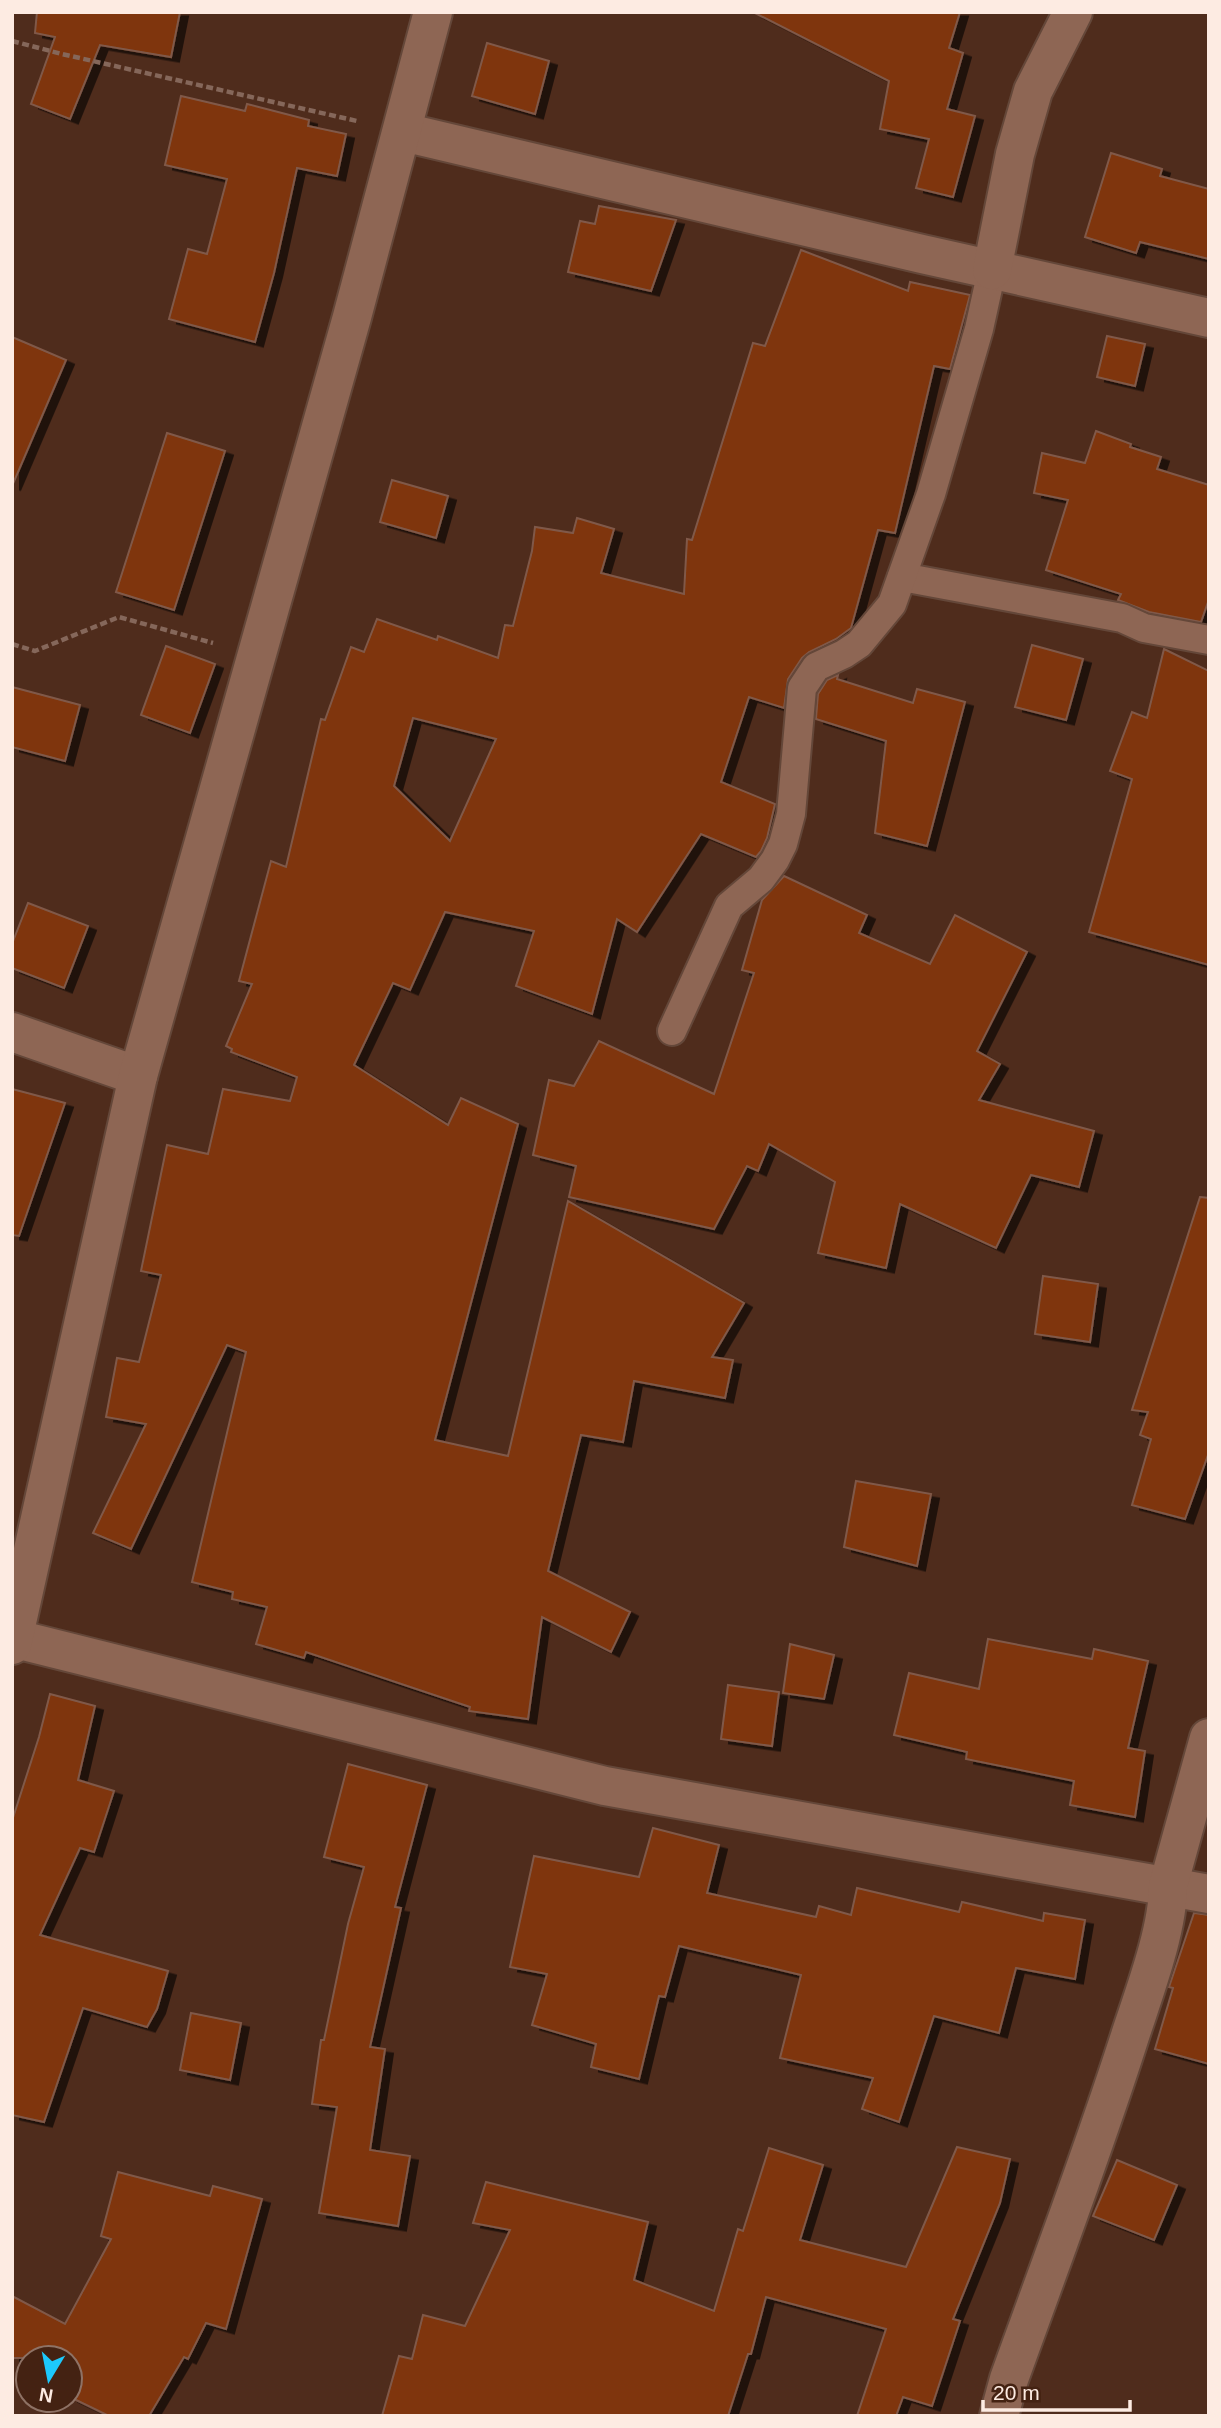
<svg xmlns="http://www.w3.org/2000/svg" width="1221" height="2428" font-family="Arial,sans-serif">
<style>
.building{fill:#7f3408;stroke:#805948;stroke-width:2;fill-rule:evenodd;filter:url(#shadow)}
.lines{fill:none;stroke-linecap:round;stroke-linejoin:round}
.service-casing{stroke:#644739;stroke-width:32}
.minor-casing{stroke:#644739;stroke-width:42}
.path{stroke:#85675a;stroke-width:4.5;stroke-dasharray:7 3.5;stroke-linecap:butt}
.service{stroke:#8e6654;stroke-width:28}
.minor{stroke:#8e6654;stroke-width:38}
</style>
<defs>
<filter id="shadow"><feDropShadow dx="8" dy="4.5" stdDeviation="0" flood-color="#0009"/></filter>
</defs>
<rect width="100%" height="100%" fill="#4f2c1c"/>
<g class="building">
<polygon points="37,12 180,12 171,57 100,45 70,119 31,104 55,37 35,33"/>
<polygon points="753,12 960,12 949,48 963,53 947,109 975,116 953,197 916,188 929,139 880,129 889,81"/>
<polygon points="487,43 549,61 535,114 472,96"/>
<polygon points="181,96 245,111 247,104 309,120 308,126 346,134 337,176 297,168 274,273 255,342 169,319 188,249 207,254 227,179 165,165"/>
<polygon points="1111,153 1162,169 1160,176 1209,189 1209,259 1140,242 1136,253 1085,237"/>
<polygon points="599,206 676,220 651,291 568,272 580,221 595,224"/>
<path d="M801 250 908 291 910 282 970 295 950 369 934 366 895 533 878 530 851 628 836 639 809 652 802 658 788 679 784 708 749 697 721 782 775 804 767 838 761 851 756 857 701 834 637 932 617 919 592 1014 516 986 534 931 445 912 410 990 393 983 354 1065 448 1125 461 1098 518 1124 435 1440 508 1456 568 1201 744 1303 712 1357 733 1360 725 1398 634 1381 623 1442 581 1435 548 1571 630 1612 611 1652 542 1617 528 1719 469 1711 470 1707 306 1652 304 1658 256 1644 267 1607 232 1599 233 1592 192 1582 246 1352 227 1345 131 1549 93 1533 146 1424 106 1417 117 1358 139 1362 161 1275 141 1271 167 1145 208 1154 223 1089 290 1101 297 1077 231 1052 232 1049 226 1046 252 984 239 981 271 861 286 867 321 719 325 720 351 647 364 652 377 619 437 640 438 636 498 658 505 625 513 626 532 551 535 527 573 533 577 518 614 529 601 573 684 594 687 539 692 540 753 343 765 346ZM413 718 496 739 450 841 394 786Z"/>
<polygon points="1107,336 1145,344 1135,386 1097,377"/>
<polygon points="12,337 66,360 12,486"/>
<polygon points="1096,431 1131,444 1130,447 1161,457 1157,469 1209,485 1209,599 1201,622 1149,612 1118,600 1121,594 1046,570 1068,500 1034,493 1042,453 1085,463"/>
<polygon points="167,433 225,451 174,610 116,592"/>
<polygon points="392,480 448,496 436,538 380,522"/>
<polygon points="1032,645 1083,659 1066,720 1015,707"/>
<polygon points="166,646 215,664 190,733 141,715"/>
<polygon points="1164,649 1209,671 1209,965 1089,932 1132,779 1110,771 1132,712 1147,718"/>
<polygon points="838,675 837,679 913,703 917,689 965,702 927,846 875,833 886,741 816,719 818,694 827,680"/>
<polygon points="12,687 80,705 65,761 12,747"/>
<polygon points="784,876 867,915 859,933 930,964 955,915 1027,952 977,1051 1000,1064 979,1100 1094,1131 1079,1187 1031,1175 996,1248 900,1204 886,1268 818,1253 835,1182 769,1144 758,1171 747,1166 714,1229 569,1197 576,1166 533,1155 549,1080 574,1086 599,1041 714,1094 754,973 742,970 762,900"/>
<polygon points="28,903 88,926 64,988 12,968 12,944"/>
<polygon points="12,1089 65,1103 19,1236 12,1235"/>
<polygon points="1200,1197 1209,1198 1209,1452 1185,1519 1132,1505 1151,1439 1140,1435 1148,1412 1132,1410"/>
<polygon points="1043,1276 1098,1284 1090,1342 1035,1334"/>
<polygon points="856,1481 931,1494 917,1566 844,1547"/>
<polygon points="988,1639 1092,1659 1094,1649 1148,1661 1128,1748 1145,1751 1135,1817 1070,1805 1074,1781 966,1759 967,1752 894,1735 909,1673 979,1689"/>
<polygon points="790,1644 834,1655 824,1699 783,1693"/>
<polygon points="728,1685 779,1692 772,1746 721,1739"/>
<polygon points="50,1694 95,1706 78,1780 114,1791 94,1852 80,1848 40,1935 168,1971 157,2009 147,2027 83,2008 44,2122 12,2115 12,1821 39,1737"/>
<polygon points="348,1764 427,1785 395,1907 401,1908 370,2047 385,2049 370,2150 410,2156 398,2226 319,2213 337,2107 312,2104 321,2040 324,2040 348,1924 364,1867 324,1857"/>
<polygon points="653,1828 719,1845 707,1893 816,1917 819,1906 851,1915 857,1888 959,1912 962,1902 1043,1921 1044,1913 1085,1920 1075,1979 1016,1968 999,2033 934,2016 899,2122 862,2109 873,2078 780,2058 801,1975 679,1946 665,1997 659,1996 639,2079 591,2067 596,2044 532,2025 547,1974 510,1967 534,1856 639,1877"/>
<polygon points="1194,1913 1209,1915 1209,2064 1155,2049 1173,1988 1169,1987"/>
<polygon points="191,2013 241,2023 230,2080 180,2070"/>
<polygon points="957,2147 1010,2159 1000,2203 953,2319 960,2321 932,2406 903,2397 896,2416 857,2416 886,2329 766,2297 751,2354 748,2354 728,2416 382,2416 399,2356 412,2359 423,2315 465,2326 510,2230 473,2223 486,2182 648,2222 634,2280 714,2311 738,2229 743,2231 769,2148 823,2165 800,2240 906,2267"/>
<polygon points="1117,2160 1177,2185 1154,2240 1093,2216"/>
<polygon points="118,2172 210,2196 213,2186 262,2199 226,2329 206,2323 188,2359 184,2357 149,2416 109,2416 70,2397 70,2358 12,2358 12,2296 65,2324 111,2239 101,2236"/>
</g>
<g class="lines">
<g class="service-casing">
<g id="service">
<polyline points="902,577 1122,618 1144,628 1209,640"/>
<polyline points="672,1031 729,906 761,879 775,860 783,844 791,814 802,688 816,667 844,654 859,644 892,604 931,494 979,329 992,270"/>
</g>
</g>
<g class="minor-casing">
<g id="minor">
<polyline points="403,132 922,254 1209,318"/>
<polyline points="992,270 1015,154 1033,91 1073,12"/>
<polyline points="12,1032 138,1076"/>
<polyline points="12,1638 605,1786 1209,1894"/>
<polyline points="12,1645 138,1076 352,317 433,12"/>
<path d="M999 2416 1009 2379C1050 2265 1093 2152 1130 2036 1144 1993 1168 1930 1168 1886L1209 1738"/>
</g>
</g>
<g class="path">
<polyline points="12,41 62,54 357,121"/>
<polyline points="12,644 35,651 119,617 213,643"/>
</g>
<use href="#service" class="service"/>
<use href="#minor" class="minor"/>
</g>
<rect width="1221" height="2428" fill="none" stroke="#fdebe2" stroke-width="28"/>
<g transform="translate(49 2379) rotate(190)"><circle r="33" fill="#442212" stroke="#8e7265" stroke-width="2"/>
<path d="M0-5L12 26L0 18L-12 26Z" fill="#1dc9fc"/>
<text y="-10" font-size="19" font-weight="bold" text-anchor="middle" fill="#fdebe2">N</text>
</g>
<path d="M983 2400v10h147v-10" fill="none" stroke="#fdebe2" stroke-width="3.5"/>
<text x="993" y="2400" font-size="21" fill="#fdebe2" stroke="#442212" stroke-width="5" paint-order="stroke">20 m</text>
</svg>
